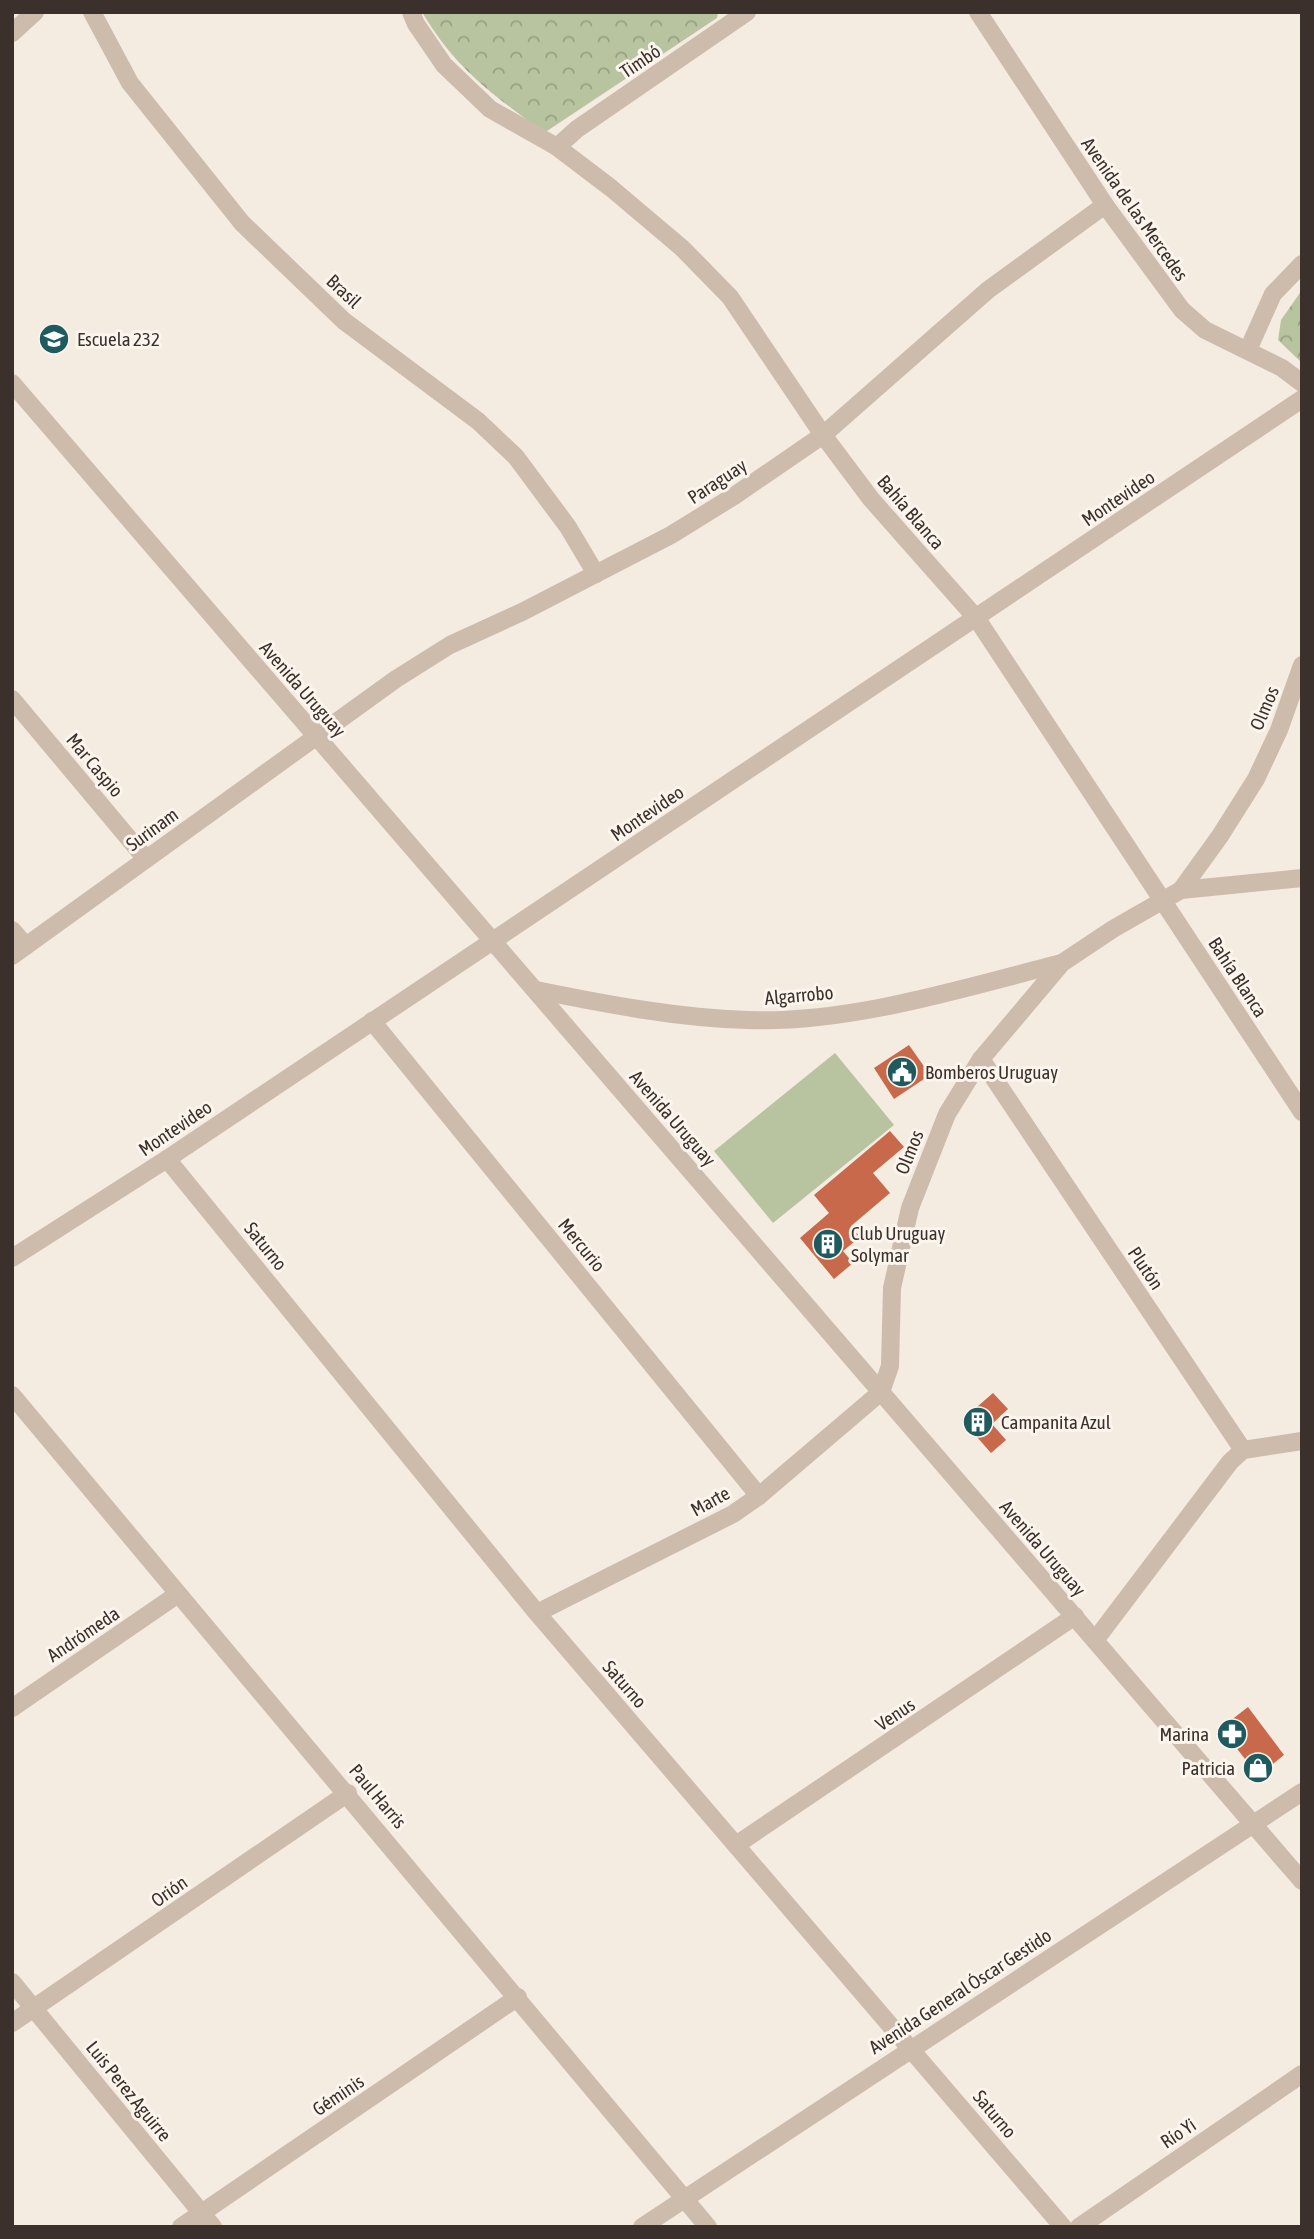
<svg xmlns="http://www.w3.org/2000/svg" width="1314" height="2239" font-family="'Asap Condensed',sans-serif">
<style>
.park{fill:url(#park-crowns)}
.pitch{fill:#b8c4a0}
.building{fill:#c8694b}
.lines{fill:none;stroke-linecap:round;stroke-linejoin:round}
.minor{stroke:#cdbbac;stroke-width:18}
.tertiary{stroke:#cdbbac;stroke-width:18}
.labels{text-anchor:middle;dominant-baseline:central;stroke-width:6;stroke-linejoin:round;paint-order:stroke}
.street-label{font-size:19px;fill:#3b302b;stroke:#fbf5ee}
.poi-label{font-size:19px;fill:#3b302b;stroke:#fbf5ee;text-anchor:start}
</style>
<defs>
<pattern id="park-crowns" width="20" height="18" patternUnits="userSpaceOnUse" patternTransform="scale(1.75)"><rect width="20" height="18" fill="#b8c4a0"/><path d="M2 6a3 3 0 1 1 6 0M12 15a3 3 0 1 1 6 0" fill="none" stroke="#97a083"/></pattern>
</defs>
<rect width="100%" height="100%" fill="#f4ebe1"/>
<g class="park">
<path d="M422 12H718L717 18 544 133C492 93 457 71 422 12Z"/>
<polygon points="1302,290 1302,363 1278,340 1281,320"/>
</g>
<polygon class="pitch" points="835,1053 894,1125 773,1223 714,1151"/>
<g class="building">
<polygon points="909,1045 930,1075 894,1099 874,1068"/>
<polygon points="890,1131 904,1147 873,1173 890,1193 851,1226 860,1237 843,1251 853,1263 834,1279 800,1238 829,1213 814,1195"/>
<polygon points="993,1393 1008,1409 992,1424 1006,1440 991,1453 962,1420"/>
<polygon points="1248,1707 1284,1755 1263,1772 1255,1772 1221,1728"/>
</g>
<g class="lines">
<g class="minor">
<polyline points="92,12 130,83 242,223 344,321 478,421 516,457 568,527 596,574"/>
<polyline points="411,12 416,24 444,65 490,109 557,147 611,188 682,248 730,297 823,435 871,499 977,619 1302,1112"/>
<polyline points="978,12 1105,205 1182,310 1205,330 1282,368 1302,383"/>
<polyline points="12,33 35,12"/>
<polyline points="557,147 577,129 747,12"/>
<polyline points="1248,350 1273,294 1302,264"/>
<polyline points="12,699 146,859"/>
<polyline points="1181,890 1302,878"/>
<polyline points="12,930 26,946"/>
<polyline points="12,956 396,679 450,645 522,612 671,535 734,496 823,435 988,290 1105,205"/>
<path d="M536 990C605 1004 677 1018 748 1020 850 1024 963 988 1062 963"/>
<polyline points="372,1021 759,1496"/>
<polyline points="981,1059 1243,1450"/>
<polyline points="167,1159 537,1613 1063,2227"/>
<polyline points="12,1258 167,1159 1302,399"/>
<polyline points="12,1395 708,2227"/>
<polyline points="1243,1450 1302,1441"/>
<polyline points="537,1613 733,1514 759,1496 881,1392 890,1366 892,1288 910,1208 947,1114 981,1059 1062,963 1113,929 1181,890 1220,836 1256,779 1279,730 1302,665"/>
<polyline points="1096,1639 1230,1462 1243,1450"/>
<polyline points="12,1708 178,1594"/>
<polyline points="736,1845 1075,1616"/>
<polyline points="12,1982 213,2227"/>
<polyline points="12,2023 348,1793"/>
<polyline points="181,2227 518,1997"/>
<polyline points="1079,2227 1302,2074"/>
</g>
<g class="tertiary">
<polyline points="12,383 1302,1881"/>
<polyline points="642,2227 1302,1792"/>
</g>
</g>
<defs>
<g id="school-disc" transform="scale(1.575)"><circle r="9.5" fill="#1f5a5e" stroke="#fbf5ee"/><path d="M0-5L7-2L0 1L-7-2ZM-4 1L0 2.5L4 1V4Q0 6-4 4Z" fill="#fff"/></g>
<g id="civic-disc" transform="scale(1.575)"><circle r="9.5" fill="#1f5a5e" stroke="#fbf5ee"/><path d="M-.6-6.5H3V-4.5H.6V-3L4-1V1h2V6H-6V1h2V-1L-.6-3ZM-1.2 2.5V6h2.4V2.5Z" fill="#fff"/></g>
<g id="building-disc" transform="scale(1.575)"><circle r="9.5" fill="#1f5a5e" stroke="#fbf5ee"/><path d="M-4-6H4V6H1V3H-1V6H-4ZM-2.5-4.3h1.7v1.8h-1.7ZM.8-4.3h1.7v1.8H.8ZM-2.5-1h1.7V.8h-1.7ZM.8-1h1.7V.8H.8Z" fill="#fff"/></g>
<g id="pharmacy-disc" transform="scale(1.575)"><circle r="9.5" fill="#1f5a5e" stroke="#fbf5ee"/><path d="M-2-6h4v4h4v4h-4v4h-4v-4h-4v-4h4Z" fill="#fff"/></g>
<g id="shop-disc" transform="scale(1.575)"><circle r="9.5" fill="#1f5a5e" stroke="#fbf5ee"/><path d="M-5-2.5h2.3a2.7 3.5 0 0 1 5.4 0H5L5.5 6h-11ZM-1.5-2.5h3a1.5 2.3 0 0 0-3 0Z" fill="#fff"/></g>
</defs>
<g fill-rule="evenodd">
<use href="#school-disc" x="54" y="339"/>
<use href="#civic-disc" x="902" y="1072"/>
<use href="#building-disc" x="828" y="1244"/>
<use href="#building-disc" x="978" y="1422"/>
<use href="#pharmacy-disc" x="1232" y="1734"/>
<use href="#shop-disc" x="1258" y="1768"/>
</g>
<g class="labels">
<g class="street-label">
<text transform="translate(640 61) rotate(-34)">Timbó</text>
<text transform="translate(1135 209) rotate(55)">Avenida de las Mercedes</text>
<text transform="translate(344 291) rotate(43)">Brasil</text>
<text transform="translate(717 481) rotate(-33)">Paraguay</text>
<text transform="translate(1118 498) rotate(-34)">Montevideo</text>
<text transform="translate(911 512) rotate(49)">Bahía Blanca</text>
<text transform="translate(303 689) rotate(49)">Avenida Uruguay</text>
<text transform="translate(1264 708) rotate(-67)">Olmos</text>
<text transform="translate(95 765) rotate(50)">Mar Caspio</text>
<text transform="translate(647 813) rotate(-34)">Montevideo</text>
<text transform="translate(152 829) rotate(-36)">Surinam</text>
<text transform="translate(1238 977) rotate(57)">Bahía Blanca</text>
<text transform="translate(799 995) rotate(-5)">Algarrobo</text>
<text transform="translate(673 1118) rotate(49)">Avenida Uruguay</text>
<text transform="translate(175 1128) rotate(-34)">Montevideo</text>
<text transform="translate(909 1152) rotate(-68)">Olmos</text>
<text transform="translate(582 1245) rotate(51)">Mercurio</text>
<text transform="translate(266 1246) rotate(51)">Saturno</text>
<text transform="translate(1146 1268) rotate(56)">Plutón</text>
<text transform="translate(710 1501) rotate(-29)">Marte</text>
<text transform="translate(1043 1548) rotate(49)">Avenida Uruguay</text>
<text transform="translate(83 1634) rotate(-34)">Andrómeda</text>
<text transform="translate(625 1684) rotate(49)">Saturno</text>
<text transform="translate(895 1714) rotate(-34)">Venus</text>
<text transform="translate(378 1796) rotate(50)">Paul Harris</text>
<text transform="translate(169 1891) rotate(-35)">Orión</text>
<text transform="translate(960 1991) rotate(-33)">Avenida General Óscar Gestido</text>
<text transform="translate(129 2091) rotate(51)">Luis Perez Aguirre</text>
<text transform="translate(338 2095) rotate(-34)">Géminis</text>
<text transform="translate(995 2114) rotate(50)">Saturno</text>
<text transform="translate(1178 2133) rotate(-34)">Río Yi</text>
</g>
<g class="poi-label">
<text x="77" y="339">Escuela 232</text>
<text x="925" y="1072">Bomberos Uruguay</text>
<text x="851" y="1233">Club Uruguay<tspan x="851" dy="22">Solymar</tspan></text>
<text x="1001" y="1422">Campanita Azul</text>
<text x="1209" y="1734" text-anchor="end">Marina</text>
<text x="1235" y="1768" text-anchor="end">Patricia</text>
</g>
</g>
<rect width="1314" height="2239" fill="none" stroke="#3b302b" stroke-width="28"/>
</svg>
